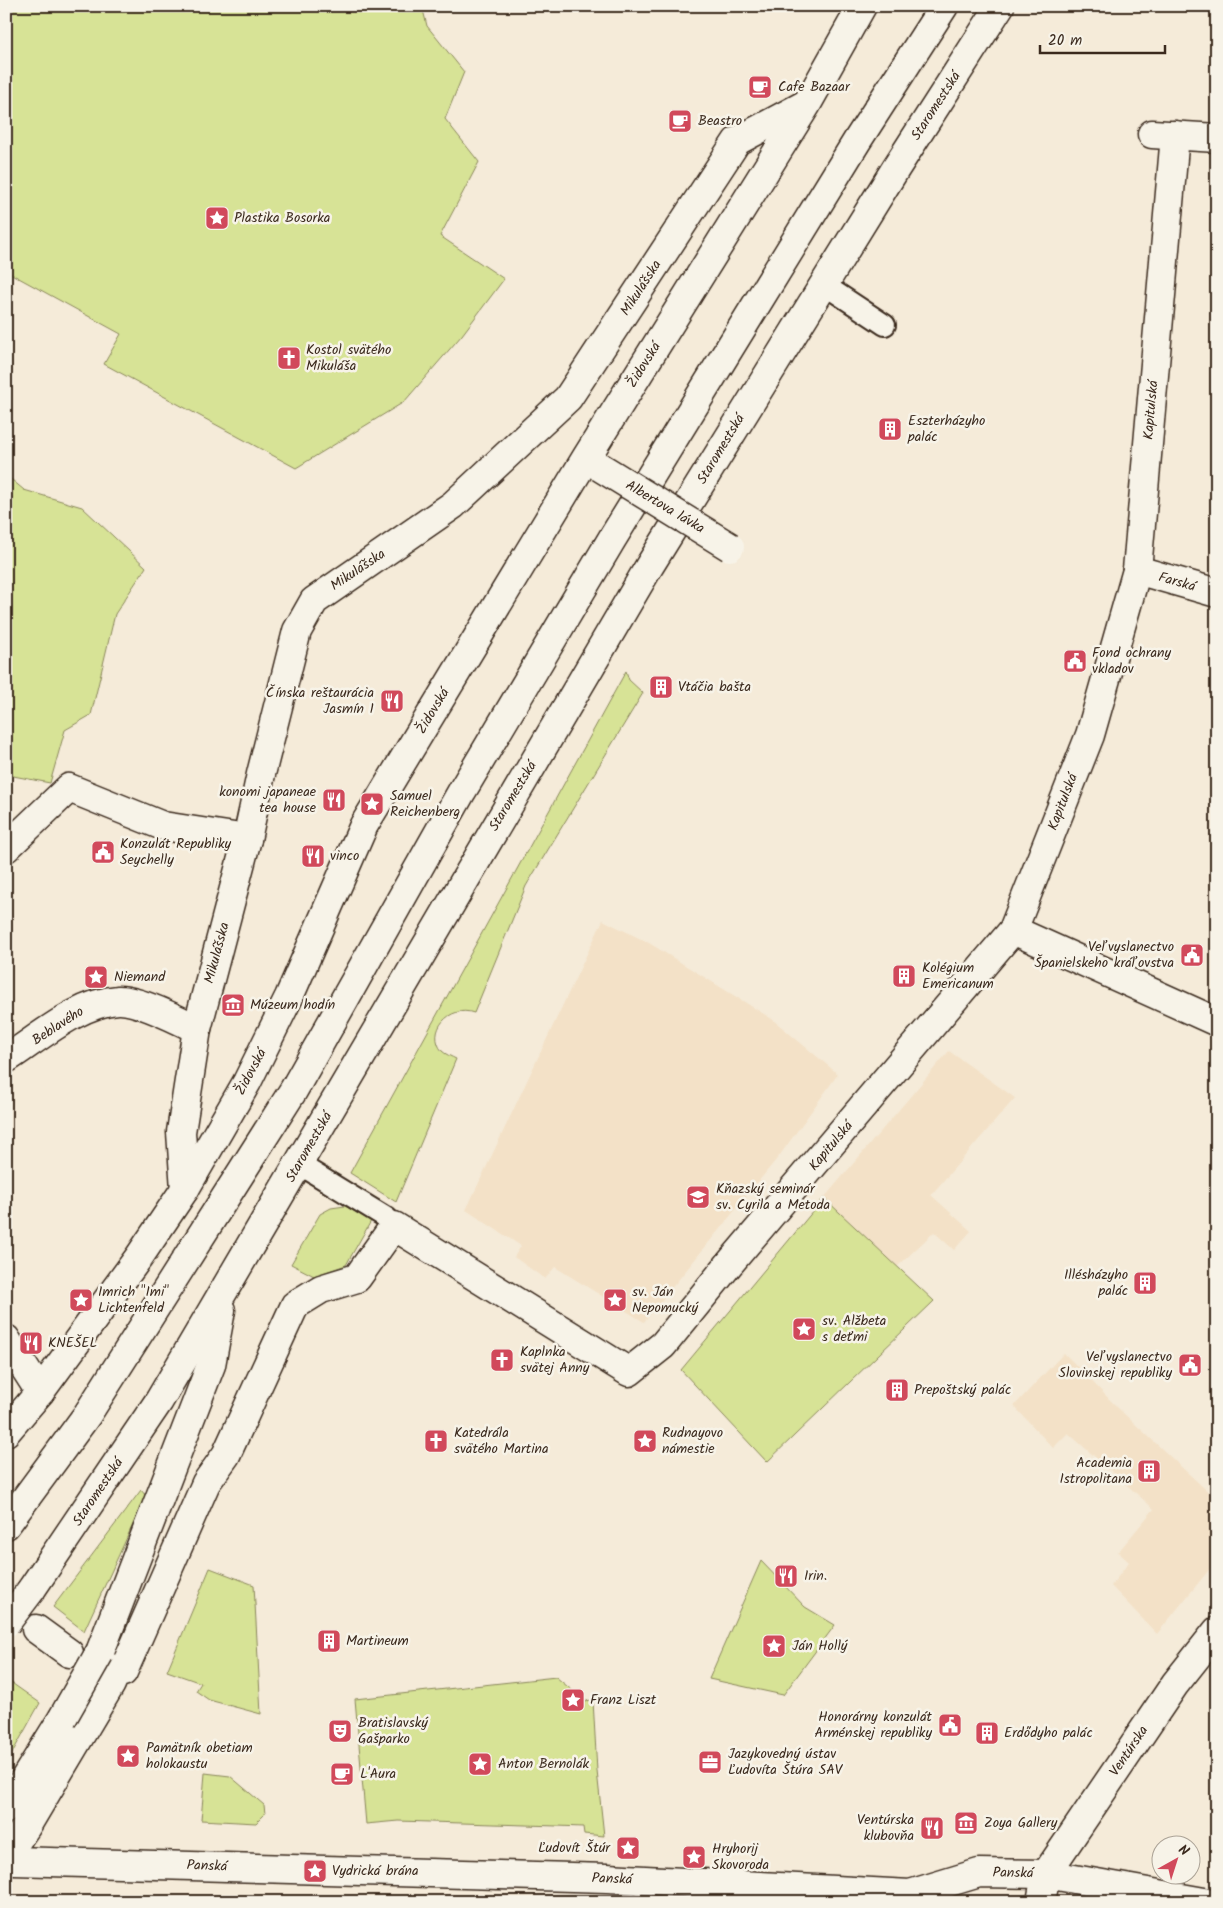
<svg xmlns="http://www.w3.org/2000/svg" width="1223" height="1908" font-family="Kalam,sans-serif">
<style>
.built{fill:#f3e1c7}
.green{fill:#d7e396;stroke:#89865a}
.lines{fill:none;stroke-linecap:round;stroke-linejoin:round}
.lane-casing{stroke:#3b2a1e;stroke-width:24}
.street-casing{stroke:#3b2a1e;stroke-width:31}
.secondary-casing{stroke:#3b2a1e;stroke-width:31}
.lane{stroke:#f7f3e8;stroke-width:20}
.street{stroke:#f7f3e8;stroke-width:28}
.secondary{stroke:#f7f3e8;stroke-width:28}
.street-bridge-casing{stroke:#3b2a1e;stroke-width:31;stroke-linecap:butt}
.secondary-bridge-casing{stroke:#3b2a1e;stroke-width:31;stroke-linecap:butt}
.street-bridge{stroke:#f7f3e8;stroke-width:28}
.secondary-bridge{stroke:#f7f3e8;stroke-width:28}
.labels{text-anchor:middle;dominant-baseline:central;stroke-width:5;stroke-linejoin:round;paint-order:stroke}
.poi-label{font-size:14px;fill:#3b2a1e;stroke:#f7f3e8;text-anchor:start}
.street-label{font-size:14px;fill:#3b2a1e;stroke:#f7f3e8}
</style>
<rect width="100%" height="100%" fill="#f5ebd9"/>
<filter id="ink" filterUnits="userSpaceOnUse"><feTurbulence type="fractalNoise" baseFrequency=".02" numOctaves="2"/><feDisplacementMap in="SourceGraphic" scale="10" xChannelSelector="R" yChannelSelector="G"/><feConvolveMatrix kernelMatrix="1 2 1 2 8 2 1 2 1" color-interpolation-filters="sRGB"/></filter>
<g filter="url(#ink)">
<g class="built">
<polygon points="603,920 649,943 772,1019 838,1074 780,1155 644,1322 555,1267 545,1279 514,1257 521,1246 466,1210"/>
<polygon points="949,1051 1015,1098 931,1195 971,1231 954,1250 934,1232 897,1267 824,1198"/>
<polygon points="1064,1353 1121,1411 1217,1500 1217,1560 1157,1634 1111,1586 1129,1562 1118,1552 1154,1509 1068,1433 1053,1448 1014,1406"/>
</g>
<g class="green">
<polygon points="6,6 422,6 427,26 464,72 445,119 479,162 440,236 504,279 462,335 404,402 296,468 104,364 121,334 6,271"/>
<polygon points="6,475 24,490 82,507 146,567 115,614 91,715 65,730 50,783 8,775 6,777"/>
<path d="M626 671 629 680 643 693 526 886 474 1013C449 1004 426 1032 442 1051 445 1054 452 1057 456 1059L396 1202 350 1173Z"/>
<polygon points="824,1198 934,1301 767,1462 681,1370"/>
<polygon points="345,1206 371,1221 346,1265 314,1276 291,1264 320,1214 331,1208"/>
<polygon points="141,1490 146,1496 84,1631 53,1607"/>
<polygon points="761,1561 805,1607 835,1625 783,1695 709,1679"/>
<polygon points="210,1568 254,1585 261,1714 209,1700 196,1691 201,1683 167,1671"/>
<polygon points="556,1677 585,1701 593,1700 597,1771 604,1836 584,1834 583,1827 557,1826 398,1821 366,1824 355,1699"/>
<polygon points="6,1679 40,1703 6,1764"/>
<polygon points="205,1773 230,1776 264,1805 265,1814 256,1823 201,1820"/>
</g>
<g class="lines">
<g class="lane-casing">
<g id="lane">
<polyline points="823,284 885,325"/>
<polyline points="299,1164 387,1218 394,1226"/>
</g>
</g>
<g class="street-casing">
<g id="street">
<polyline points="1152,134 1217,138"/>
<polyline points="1137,570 1217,593"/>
<polyline points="6,848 69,788 163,826 247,839"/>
<polyline points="1013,930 1217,1022"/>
<path d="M6 1059C39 1038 78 1003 118 1000 137 999 179 1020 197 1029"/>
<polyline points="185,1189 181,1132 197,1029 247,839 261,774 297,631 314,601 453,505 568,398 737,141 806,104"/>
<polyline points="6,1339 40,1392"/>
<polyline points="6,1432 40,1392 139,1257 185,1189 247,1082 289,997 364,825 586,458 807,104 862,6"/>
<polyline points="36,1629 69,1653"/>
<polyline points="6,1856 26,1827 111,1684 118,1668 123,1672 206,1483 226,1455 295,1305 321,1289 357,1278 394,1226 629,1372 663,1345 730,1263 1013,930 1090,735 1137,570 1175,135"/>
<polyline points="6,1857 14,1861 607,1878 910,1894 979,1873 1046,1874 1204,1902"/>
<polyline points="1041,1902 1046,1874 1175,1684 1217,1631"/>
</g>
</g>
<g class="secondary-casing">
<g id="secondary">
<polyline points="6,1525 87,1415 293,1091 462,791 612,539 857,141 944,6"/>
<polyline points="31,1590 159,1401 650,565 896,168 1000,6"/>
<polyline points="100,1652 211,1365 221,1310"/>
<polyline points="6,1809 62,1719"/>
</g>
</g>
<use href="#lane" class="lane"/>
<use href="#street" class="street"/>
<use href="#secondary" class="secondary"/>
<g class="street-bridge-casing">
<polyline id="street-bridge" points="600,467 730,547"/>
</g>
<g class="secondary-bridge-casing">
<g id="secondary-bridge">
<polyline points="6,1623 31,1590"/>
<polyline points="62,1719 100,1652"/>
</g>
</g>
<use href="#street-bridge" class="street-bridge"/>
<use href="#secondary-bridge" class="secondary-bridge"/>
</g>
</g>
<defs>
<g id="cafe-square" transform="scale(1.25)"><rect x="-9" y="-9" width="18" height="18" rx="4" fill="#d1495b" stroke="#f7f3e8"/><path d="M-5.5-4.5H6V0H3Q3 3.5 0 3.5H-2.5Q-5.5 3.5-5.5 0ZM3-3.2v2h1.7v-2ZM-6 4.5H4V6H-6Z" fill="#fff"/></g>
<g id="sight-square" transform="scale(1.25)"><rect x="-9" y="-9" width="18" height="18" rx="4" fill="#d1495b" stroke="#f7f3e8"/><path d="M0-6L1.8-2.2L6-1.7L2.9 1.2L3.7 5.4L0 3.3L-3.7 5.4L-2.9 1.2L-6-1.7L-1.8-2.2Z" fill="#fff"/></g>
<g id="church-square" transform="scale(1.25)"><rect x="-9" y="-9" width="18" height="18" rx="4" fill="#d1495b" stroke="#f7f3e8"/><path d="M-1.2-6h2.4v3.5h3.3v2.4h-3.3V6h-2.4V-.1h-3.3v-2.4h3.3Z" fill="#fff"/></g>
<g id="building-square" transform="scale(1.25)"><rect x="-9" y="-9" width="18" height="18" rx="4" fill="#d1495b" stroke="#f7f3e8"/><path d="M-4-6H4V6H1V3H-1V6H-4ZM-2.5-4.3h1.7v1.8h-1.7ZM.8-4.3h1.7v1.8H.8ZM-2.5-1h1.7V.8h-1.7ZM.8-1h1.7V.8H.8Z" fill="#fff"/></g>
<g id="civic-square" transform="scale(1.25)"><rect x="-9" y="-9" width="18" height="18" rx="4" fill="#d1495b" stroke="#f7f3e8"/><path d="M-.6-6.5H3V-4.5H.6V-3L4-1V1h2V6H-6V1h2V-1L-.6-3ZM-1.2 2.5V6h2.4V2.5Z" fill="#fff"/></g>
<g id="restaurant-square" transform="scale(1.25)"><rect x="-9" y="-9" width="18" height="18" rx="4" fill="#d1495b" stroke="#f7f3e8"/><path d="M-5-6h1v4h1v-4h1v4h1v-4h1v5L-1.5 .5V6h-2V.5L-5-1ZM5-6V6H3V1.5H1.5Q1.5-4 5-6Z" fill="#fff"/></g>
<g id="museum-square" transform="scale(1.25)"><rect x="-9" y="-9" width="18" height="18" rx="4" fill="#d1495b" stroke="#f7f3e8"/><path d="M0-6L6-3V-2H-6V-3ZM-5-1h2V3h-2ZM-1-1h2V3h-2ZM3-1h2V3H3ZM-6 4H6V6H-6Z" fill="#fff"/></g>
<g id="university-square" transform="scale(1.25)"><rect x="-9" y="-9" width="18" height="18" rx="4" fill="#d1495b" stroke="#f7f3e8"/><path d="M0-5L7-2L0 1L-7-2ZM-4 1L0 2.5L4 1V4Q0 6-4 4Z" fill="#fff"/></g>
<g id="theatre-square" transform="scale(1.25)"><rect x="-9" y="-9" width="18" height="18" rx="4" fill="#d1495b" stroke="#f7f3e8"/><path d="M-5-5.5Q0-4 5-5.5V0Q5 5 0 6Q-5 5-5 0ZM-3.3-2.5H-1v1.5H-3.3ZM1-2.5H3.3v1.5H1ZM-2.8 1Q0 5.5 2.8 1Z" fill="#fff"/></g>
<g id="office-square" transform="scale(1.25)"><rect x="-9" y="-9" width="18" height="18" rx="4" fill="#d1495b" stroke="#f7f3e8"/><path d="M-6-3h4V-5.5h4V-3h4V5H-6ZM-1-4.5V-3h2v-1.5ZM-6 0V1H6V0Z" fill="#fff"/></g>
</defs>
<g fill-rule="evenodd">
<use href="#cafe-square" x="760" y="87"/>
<use href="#cafe-square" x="680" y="121"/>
<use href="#sight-square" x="217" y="218"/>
<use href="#church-square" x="289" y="358"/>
<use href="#building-square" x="890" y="429"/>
<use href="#civic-square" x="1075" y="661"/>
<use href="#building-square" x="661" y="687"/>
<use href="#restaurant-square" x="392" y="701"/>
<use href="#restaurant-square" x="334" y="800"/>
<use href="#sight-square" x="372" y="804"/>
<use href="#civic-square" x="103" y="852"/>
<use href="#restaurant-square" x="313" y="856"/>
<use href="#civic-square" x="1192" y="955"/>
<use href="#building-square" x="904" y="976"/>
<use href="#sight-square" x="96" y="977"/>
<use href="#museum-square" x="233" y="1005"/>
<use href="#university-square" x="698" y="1197"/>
<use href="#building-square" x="1145" y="1283"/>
<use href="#sight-square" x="81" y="1300"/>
<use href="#sight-square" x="615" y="1300"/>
<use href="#sight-square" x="804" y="1329"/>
<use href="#restaurant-square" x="31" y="1343"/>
<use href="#church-square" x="502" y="1360"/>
<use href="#civic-square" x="1190" y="1365"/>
<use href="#building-square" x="897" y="1390"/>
<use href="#church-square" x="436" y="1441"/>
<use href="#sight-square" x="645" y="1441"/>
<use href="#building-square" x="1149" y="1471"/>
<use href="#restaurant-square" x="786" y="1576"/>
<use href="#building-square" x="329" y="1641"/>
<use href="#sight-square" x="774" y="1646"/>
<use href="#sight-square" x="573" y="1700"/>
<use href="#civic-square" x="950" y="1725"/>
<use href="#theatre-square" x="340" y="1731"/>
<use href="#building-square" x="987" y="1733"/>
<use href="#sight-square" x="128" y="1756"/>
<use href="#office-square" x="710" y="1762"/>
<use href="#sight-square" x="480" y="1764"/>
<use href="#cafe-square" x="342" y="1774"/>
<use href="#museum-square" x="966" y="1823"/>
<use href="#restaurant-square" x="932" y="1828"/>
<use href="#sight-square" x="628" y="1848"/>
<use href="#sight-square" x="694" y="1857"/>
<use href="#sight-square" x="315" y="1871"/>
</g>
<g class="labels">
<g class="poi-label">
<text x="778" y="87">Cafe Bazaar</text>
<text x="698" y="121">Beastro</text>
<text x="234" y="218">Plastika Bosorka</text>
<text x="306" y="350">Kostol svätého<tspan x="306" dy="16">Mikuláša</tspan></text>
<text x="908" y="421">Eszterházyho<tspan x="908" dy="16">palác</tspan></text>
<text x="1092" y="653">Fond ochrany<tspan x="1092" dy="16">vkladov</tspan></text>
<text x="678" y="687">Vtáčia bašta</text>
<text x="374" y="693" text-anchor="end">Čínska reštaurácia<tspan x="374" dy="16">Jasmín 1</tspan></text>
<text x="316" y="792" text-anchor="end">konomi japaneae<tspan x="316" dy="16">tea house</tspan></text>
<text x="390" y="796">Samuel<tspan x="390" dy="16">Reichenberg</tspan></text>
<text x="120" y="844">Konzulát Republiky<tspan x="120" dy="16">Seychelly</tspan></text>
<text x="330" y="856">vinco</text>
<text x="1174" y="947" text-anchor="end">Veľvyslanectvo<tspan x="1174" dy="16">Španielskeho kráľovstva</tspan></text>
<text x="922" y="968">Kolégium<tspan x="922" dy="16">Emericanum</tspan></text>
<text x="114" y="977">Niemand</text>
<text x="250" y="1005">Múzeum hodín</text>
<text x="716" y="1189">Kňazský seminár<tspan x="716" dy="16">sv. Cyrila a Metoda</tspan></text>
<text x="1128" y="1275" text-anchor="end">Illésházyho<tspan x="1128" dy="16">palác</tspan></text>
<text x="98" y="1292">Imrich "Imi"<tspan x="98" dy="16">Lichtenfeld</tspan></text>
<text x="632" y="1292">sv. Ján<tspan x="632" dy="16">Nepomucký</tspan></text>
<text x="822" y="1321">sv. Alžbeta<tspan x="822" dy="16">s deťmi</tspan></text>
<text x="48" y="1343">KNEŠEL</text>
<text x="520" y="1352">Kaplnka<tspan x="520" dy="16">svätej Anny</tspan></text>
<text x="1172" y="1357" text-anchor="end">Veľvyslanectvo<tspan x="1172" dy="16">Slovinskej republiky</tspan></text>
<text x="914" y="1390">Prepoštský palác</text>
<text x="454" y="1433">Katedrála<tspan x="454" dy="16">svätého Martina</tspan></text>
<text x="662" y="1433">Rudnayovo<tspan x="662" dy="16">námestie</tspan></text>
<text x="1132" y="1463" text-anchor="end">Academia<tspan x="1132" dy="16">Istropolitana</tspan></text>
<text x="804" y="1576">Irin.</text>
<text x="346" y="1641">Martineum</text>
<text x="792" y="1646">Ján Hollý</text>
<text x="590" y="1700">Franz Liszt</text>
<text x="932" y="1717" text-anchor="end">Honorárny konzulát<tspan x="932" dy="16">Arménskej republiky</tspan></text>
<text x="358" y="1723">Bratislavský<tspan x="358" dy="16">Gašparko</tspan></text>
<text x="1004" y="1733">Erdődyho palác</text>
<text x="146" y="1748">Pamätník obetiam<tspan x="146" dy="16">holokaustu</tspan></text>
<text x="728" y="1754">Jazykovedný ústav<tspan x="728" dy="16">Ľudovíta Štúra SAV</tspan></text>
<text x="498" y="1764">Anton Bernolák</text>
<text x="360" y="1774">L'Aura</text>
<text x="914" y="1820" text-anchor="end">Ventúrska<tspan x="914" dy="16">klubovňa</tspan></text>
<text x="984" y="1823">Zoya Gallery</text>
<text x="610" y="1848" text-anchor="end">Ľudovít Štúr</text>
<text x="712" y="1849">Hryhorij<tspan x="712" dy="16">Skovoroda</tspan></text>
<text x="332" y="1871">Vydrická brána</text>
</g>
<g class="street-label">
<text transform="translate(936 106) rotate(-57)">Staromestská</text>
<text transform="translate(641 288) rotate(-57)">Mikulášska</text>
<text transform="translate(644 365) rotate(-58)">Židovská</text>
<text transform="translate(1151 410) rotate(-85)">Kapitulská</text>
<text transform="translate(721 449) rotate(-59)">Staromestská</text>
<text transform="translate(665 507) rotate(31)">Albertova lávka</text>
<text transform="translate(358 570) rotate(-34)">Mikulášska</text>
<text transform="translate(1177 582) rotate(16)">Farská</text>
<text transform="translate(433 711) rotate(-59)">Židovská</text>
<text transform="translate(513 796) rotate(-59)">Staromestská</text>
<text transform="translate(1063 802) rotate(-69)">Kapitulská</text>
<text transform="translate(217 953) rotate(-75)">Mikulášska</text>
<text transform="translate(58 1026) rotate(-33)">Beblavého</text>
<text transform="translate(251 1072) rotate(-62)">Židovská</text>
<text transform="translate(831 1146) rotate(-50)">Kapitulská</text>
<text transform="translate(309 1147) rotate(-60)">Staromestská</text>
<text transform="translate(98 1492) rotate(-56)">Staromestská</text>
<text transform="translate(1129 1751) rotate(-56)">Ventúrska</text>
<text transform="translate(207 1866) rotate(2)">Panská</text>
<text transform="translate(1013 1873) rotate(1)">Panská</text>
<text transform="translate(612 1879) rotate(2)">Panská</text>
</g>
</g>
<rect width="1223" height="1908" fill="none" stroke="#f7f3e8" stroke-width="25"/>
<rect x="12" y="12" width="1198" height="1883" fill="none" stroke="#3b2a1e" stroke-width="2" filter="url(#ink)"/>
<g transform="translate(1176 1860) rotate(39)"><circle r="24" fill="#f7f3e8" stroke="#aca397"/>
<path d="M0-4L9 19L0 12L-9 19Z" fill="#d1495b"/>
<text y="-8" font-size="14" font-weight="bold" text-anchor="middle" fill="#3b2a1e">N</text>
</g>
<path d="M1040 45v8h125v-8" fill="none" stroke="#3b2a1e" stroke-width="2.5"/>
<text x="1048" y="45" font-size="15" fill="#3b2a1e" stroke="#f7f3e8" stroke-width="4" paint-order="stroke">20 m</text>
</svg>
